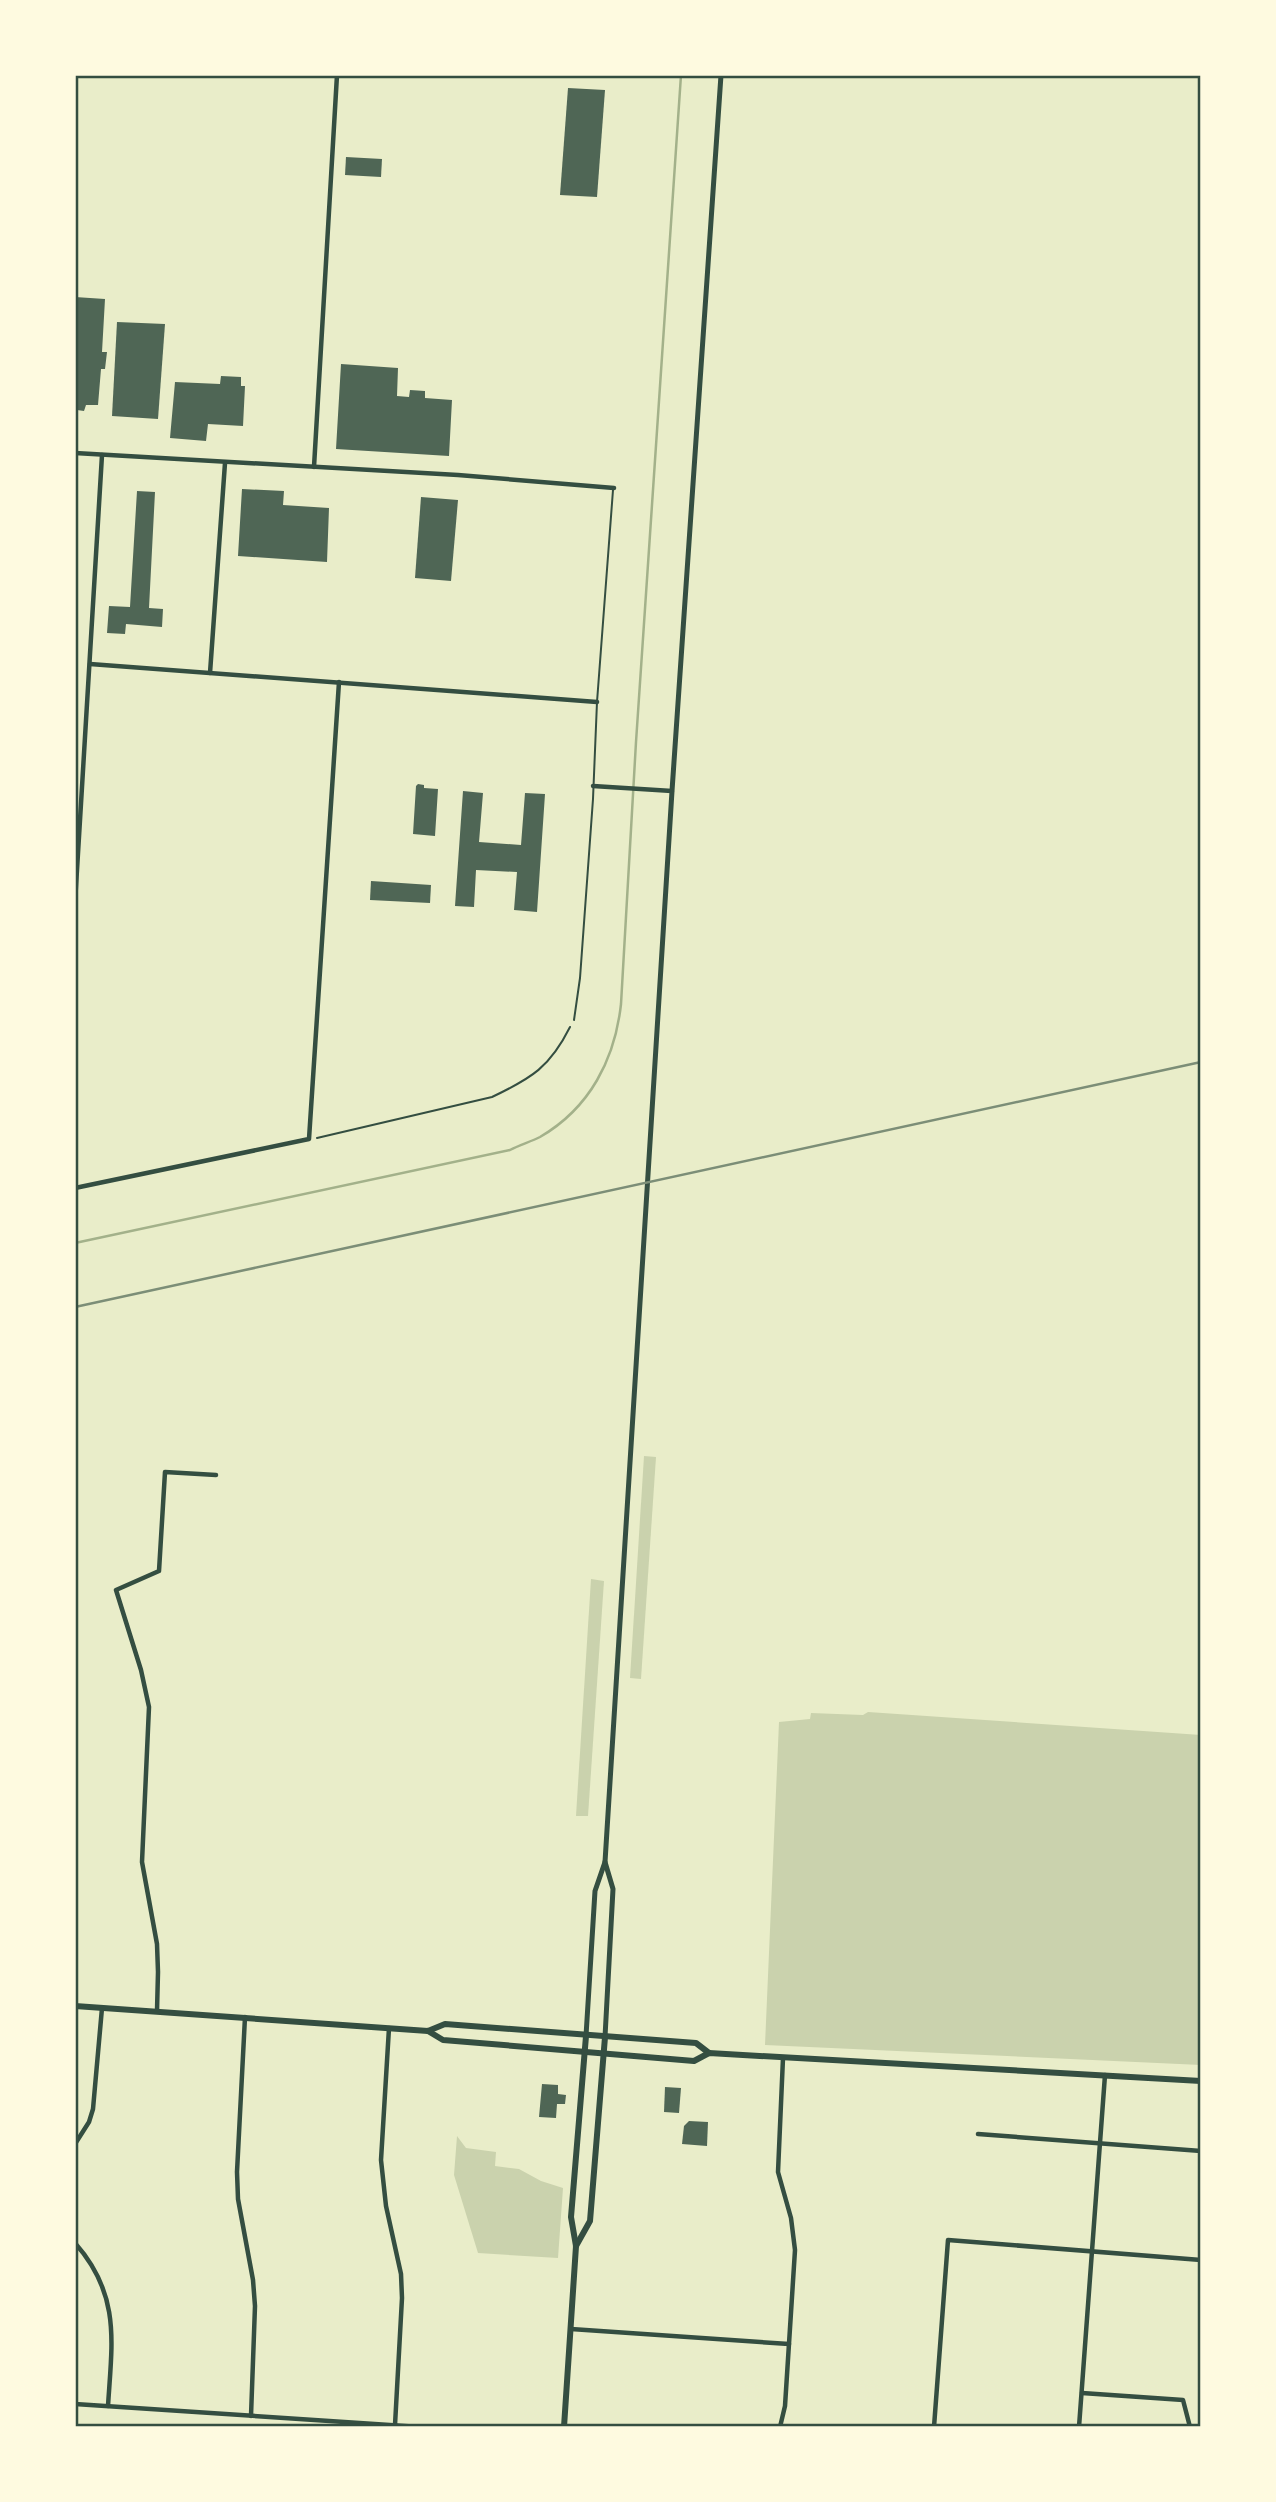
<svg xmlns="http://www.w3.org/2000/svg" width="1276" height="2502" font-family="Montserrat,sans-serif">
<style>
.green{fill:#cad2ad}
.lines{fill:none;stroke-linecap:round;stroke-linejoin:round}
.stream{stroke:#a3b18a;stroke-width:2.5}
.building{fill:#4f6655}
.path{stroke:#344e41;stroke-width:2}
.service{stroke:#344e41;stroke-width:2}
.minor{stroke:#344e41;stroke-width:4.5}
.tertiary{stroke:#344e41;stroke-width:5}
.secondary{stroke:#344e41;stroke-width:6}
.rail{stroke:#7c8e77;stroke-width:2.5}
.neatline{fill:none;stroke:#344e41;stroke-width:2.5}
</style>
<rect width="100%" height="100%" fill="#e9edc9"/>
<g class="green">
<polygon points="644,1456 656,1457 641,1679 630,1678"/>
<polygon points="591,1579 604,1581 588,1816 576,1816"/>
<polygon points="868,1712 1201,1735 1201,2065 765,2045 779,1722 810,1719 811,1713 863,1715"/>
<polygon points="457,2136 466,2148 496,2152 495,2166 519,2169 541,2181 563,2188 558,2258 478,2253 454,2175"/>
</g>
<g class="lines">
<path class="stream" d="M75 1243 510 1150C519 1145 530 1142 540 1137 590 1108 615 1059 621 1004L636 742 681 75"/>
</g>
<g class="building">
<polygon points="568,88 605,90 597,197 560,195"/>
<polygon points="346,157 382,159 381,177 345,175"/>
<polygon points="75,297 105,299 102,352 107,352 105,369 101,369 98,405 86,405 84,411 77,410 78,406 75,404"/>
<polygon points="117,322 165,324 158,419 112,416"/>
<polygon points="341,364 398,368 397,396 409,397 410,390 425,391 425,398 452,400 449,456 336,449"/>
<polygon points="221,376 241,377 241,386 245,386 243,426 208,424 206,441 170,438 175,382 220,384"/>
<polygon points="242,489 284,491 283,505 329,508 327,562 238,556"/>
<polygon points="137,491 155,492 149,608 163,609 162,627 126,624 125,634 107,633 109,606 130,607"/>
<polygon points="421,497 458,500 451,581 415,578"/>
<polygon points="418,784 424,785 424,788 438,789 435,836 413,834 416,786"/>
<polygon points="463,791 483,793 479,842 521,845 525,793 545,794 537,912 514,910 517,872 476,870 474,907 455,906"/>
<polygon points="371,881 431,885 430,903 370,900"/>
<polygon points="542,2084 558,2085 558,2094 566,2095 565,2104 557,2104 556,2118 539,2117"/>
<polygon points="665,2087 681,2088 679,2113 664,2112"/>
<polygon points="689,2121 708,2122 707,2146 682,2144 684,2126"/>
</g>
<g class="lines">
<path class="path" d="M317 1138 492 1097C532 1078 550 1067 570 1027"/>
<polyline class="service" points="574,1020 580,978 593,799 597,702 613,490"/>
<g class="minor">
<polyline points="75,453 458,475 614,488"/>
<polyline points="314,467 337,75"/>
<polyline points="90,664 597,702"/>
<polyline points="210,673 225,463"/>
<polyline points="593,786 672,791"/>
<polyline points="75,903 102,455"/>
<polyline points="75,1188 309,1139 339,682"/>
<polyline points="157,2011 158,1972 157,1944 142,1862 149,1707 141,1670 116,1590 159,1571 165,1472 216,1475"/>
<polyline points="245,2017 237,2172 238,2199 253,2280 255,2306 251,2416"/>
<polyline points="389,2028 381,2160 386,2206 401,2274 402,2298 395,2425"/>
<polyline points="978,2134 1201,2151"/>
<polyline points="75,2144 89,2122 93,2109 102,2008"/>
<path d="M75 2243C121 2295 112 2342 108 2406"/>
<polyline points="571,2329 789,2344"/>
<polyline points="1082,2393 1183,2400 1190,2427"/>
<polyline points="75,2404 420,2427"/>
<polyline points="780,2427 785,2406 795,2250 791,2218 778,2172 783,2058"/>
<polyline points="934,2427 948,2240 1201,2260"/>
<polyline points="1079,2427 1105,2075"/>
</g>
<g class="tertiary">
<polyline points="605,1862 613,1889 605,2037"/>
<polyline points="586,2036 595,1891 605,1862 672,791 721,75"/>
</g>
<g class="secondary">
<polyline points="75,2006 428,2031 445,2024 696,2043 709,2053"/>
<polyline points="428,2031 443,2040 694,2061 709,2053 1201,2081"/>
<polyline points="576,2246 590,2221 605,2037"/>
<polyline points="564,2427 576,2246 571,2217 586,2036"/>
</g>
<polyline class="rail" points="75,1307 1201,1062"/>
</g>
<rect width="1276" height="2502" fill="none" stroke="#fefae0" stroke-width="154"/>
<rect x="77" y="77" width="1122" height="2348" class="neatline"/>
</svg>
